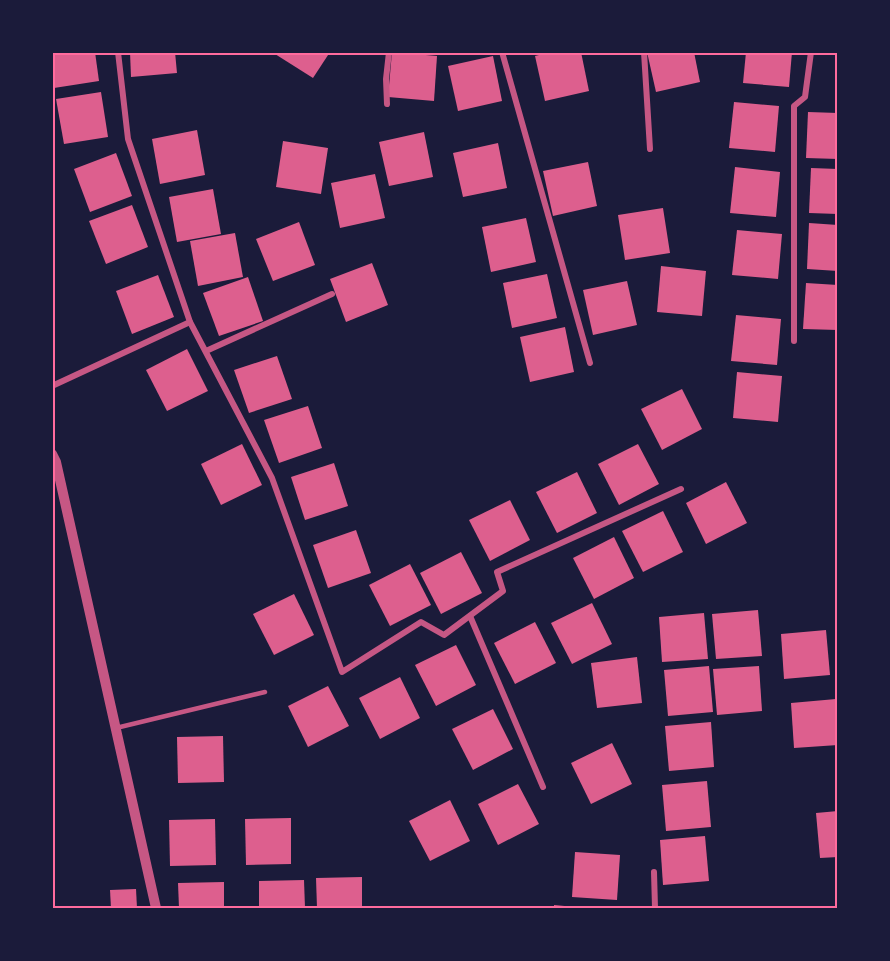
<svg xmlns="http://www.w3.org/2000/svg" width="890" height="961" font-family="Overpass,sans-serif">
<style>
.building{fill:#dd5f8e}
.lines{fill:none;stroke-linecap:round;stroke-linejoin:round}
.service{stroke:#c65784;stroke-width:4.5}
.minor{stroke:#c65784;stroke-width:6}
.tertiary{stroke:#c65784;stroke-width:10}
.neatline{fill:none;stroke:#ff6b9d;stroke-width:2}
</style>
<rect width="100%" height="100%" fill="#1b1b3a"/>
<g class="building">
<polygon points="52,52 95,52 99,81 54,88"/>
<polygon points="130,52 175,52 177,73 131,77"/>
<polygon points="276,52 330,52 313,78 275,54"/>
<polygon points="392,52 437,56 434,101 388,97"/>
<polygon points="551,52 581,52 589,91 545,101 535,56"/>
<polygon points="647,52 694,52 700,82 656,92"/>
<polygon points="746,52 792,52 789,87 743,83"/>
<polygon points="493,56 502,101 458,111 448,66"/>
<polygon points="101,92 108,137 64,144 56,99"/>
<polygon points="734,102 779,106 775,152 729,148"/>
<polygon points="808,112 838,113 838,159 806,158"/>
<polygon points="197,130 205,175 160,184 152,139"/>
<polygon points="424,132 433,177 389,186 379,142"/>
<polygon points="283,141 328,148 321,194 276,187"/>
<polygon points="498,143 507,188 463,197 453,153"/>
<polygon points="116,153 132,196 90,212 74,169"/>
<polygon points="588,162 597,206 553,216 543,171"/>
<polygon points="735,167 780,172 776,217 730,213"/>
<polygon points="811,168 838,169 838,214 809,213"/>
<polygon points="375,174 385,218 340,228 331,183"/>
<polygon points="213,189 221,234 177,242 169,197"/>
<polygon points="132,205 148,247 106,264 89,221"/>
<polygon points="663,208 670,253 625,260 618,215"/>
<polygon points="526,218 536,262 491,272 482,227"/>
<polygon points="299,222 315,265 273,281 256,239"/>
<polygon points="809,223 838,225 838,271 807,269"/>
<polygon points="737,230 782,234 778,279 732,275"/>
<polygon points="235,233 243,277 198,286 190,241"/>
<polygon points="372,263 388,305 346,322 330,279"/>
<polygon points="661,266 706,271 702,316 657,312"/>
<polygon points="547,274 557,318 512,328 503,283"/>
<polygon points="158,275 174,317 132,334 116,291"/>
<polygon points="248,277 263,321 219,336 203,293"/>
<polygon points="627,281 637,325 593,335 583,290"/>
<polygon points="806,283 838,285 838,330 803,329"/>
<polygon points="736,315 781,319 777,365 731,361"/>
<polygon points="565,327 574,372 530,382 520,337"/>
<polygon points="187,349 208,391 167,411 146,370"/>
<polygon points="277,356 292,399 249,413 234,370"/>
<polygon points="737,372 782,376 778,422 733,418"/>
<polygon points="682,389 702,429 662,450 641,409"/>
<polygon points="308,406 322,448 279,463 264,420"/>
<polygon points="242,444 262,485 221,505 201,464"/>
<polygon points="638,444 659,484 619,505 598,464"/>
<polygon points="334,463 348,506 305,520 291,477"/>
<polygon points="577,472 597,513 557,533 536,492"/>
<polygon points="726,482 747,523 706,544 686,503"/>
<polygon points="510,500 530,540 490,561 469,520"/>
<polygon points="663,511 683,552 643,572 622,531"/>
<polygon points="356,530 371,573 328,588 313,545"/>
<polygon points="614,537 634,578 594,599 573,558"/>
<polygon points="461,552 482,593 441,614 420,573"/>
<polygon points="410,564 431,605 390,626 369,585"/>
<polygon points="294,594 314,635 274,655 253,614"/>
<polygon points="592,603 612,644 572,664 551,623"/>
<polygon points="758,610 762,656 716,659 712,614"/>
<polygon points="704,613 708,659 662,662 659,617"/>
<polygon points="535,622 556,663 515,684 494,643"/>
<polygon points="826,630 830,675 784,679 781,634"/>
<polygon points="456,645 476,685 436,706 415,665"/>
<polygon points="637,657 642,703 597,708 591,663"/>
<polygon points="709,666 713,712 668,716 664,670"/>
<polygon points="759,666 762,711 717,715 713,669"/>
<polygon points="400,677 420,718 380,739 359,698"/>
<polygon points="328,686 349,726 308,747 288,706"/>
<polygon points="836,699 838,745 794,748 791,703"/>
<polygon points="493,709 513,749 473,770 452,729"/>
<polygon points="711,722 714,767 669,771 665,726"/>
<polygon points="223,736 224,782 178,783 177,737"/>
<polygon points="612,743 632,784 591,804 571,763"/>
<polygon points="707,781 711,827 666,831 662,785"/>
<polygon points="518,784 539,824 498,845 478,804"/>
<polygon points="450,800 470,841 430,861 409,821"/>
<polygon points="838,811 838,857 820,858 816,813"/>
<polygon points="291,818 291,864 246,865 245,819"/>
<polygon points="215,819 216,865 170,866 169,820"/>
<polygon points="705,836 709,881 663,885 660,840"/>
<polygon points="575,852 620,855 617,900 572,897"/>
<polygon points="362,877 362,908 317,908 316,878"/>
<polygon points="304,880 305,908 259,908 259,881"/>
<polygon points="224,882 224,908 179,908 178,883"/>
<polygon points="136,889 137,908 111,908 110,890"/>
<polygon points="554,905 575,907 575,908 554,908"/>
</g>
<g class="lines">
<polyline class="service" points="116,728 265,692"/>
<g class="minor">
<polyline points="118,52 128,139 190,322 272,478 342,672 421,622 444,635 503,591 497,572 681,489"/>
<polyline points="502,52 590,363"/>
<polyline points="644,52 650,149"/>
<polyline points="387,104 386,79 389,52"/>
<polyline points="794,341 794,106 805,97 811,52"/>
<polyline points="206,351 332,294"/>
<polyline points="52,386 190,322"/>
<polyline points="470,616 543,787"/>
<polyline points="654,872 655,908"/>
</g>
<polyline class="tertiary" points="52,454 56,462 156,908"/>
</g>
<rect width="890" height="961" fill="none" stroke="#1b1b3a" stroke-width="108"/>
<rect x="54" y="54" width="782" height="853" class="neatline"/>
</svg>
